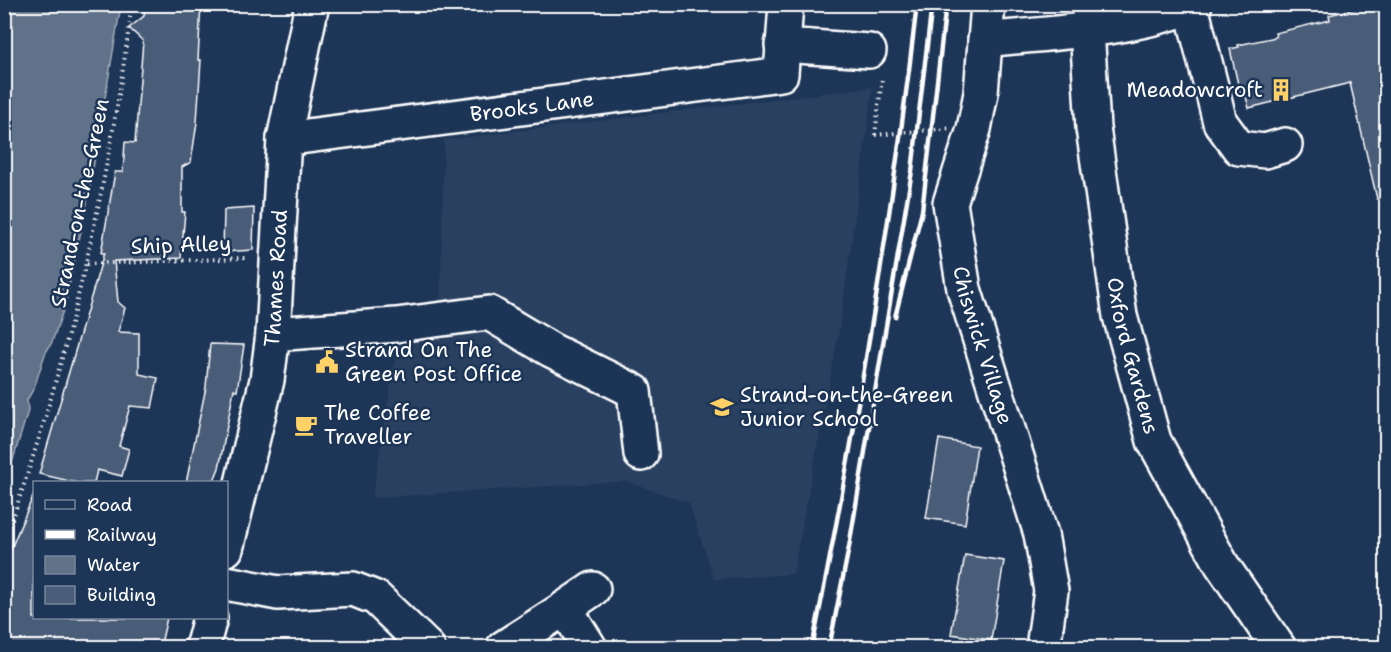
<svg xmlns="http://www.w3.org/2000/svg" width="1391" height="652" font-family="'Shantell Sans',sans-serif">
<style>
.built{fill:#2a4161}
.water{fill:#617289;stroke:#a0aab8;stroke-width:1.5}
.building{fill:#4a5d79;stroke:#fff;stroke-width:1.5}
.lines{fill:none;stroke-linecap:round;stroke-linejoin:round}
.minor-casing{stroke:#fff;stroke-width:38}
.path{stroke:#fff;stroke-width:4;stroke-dasharray:1.5 4.5;stroke-linecap:butt}
.minor{stroke:#1d3557;stroke-width:33}
.rail{stroke:#fff;stroke-width:4.5}
.path-bridge{stroke:#fff;stroke-width:4;stroke-dasharray:1.5 4.5;stroke-linecap:butt}
.labels{text-anchor:middle;dominant-baseline:central;stroke-width:5;stroke-linejoin:round;paint-order:stroke}
.poi-label{font-size:21px;fill:#fff;stroke:#1d3557;text-anchor:start}
.street-label{font-size:21px;fill:#fff;stroke:#1d3557}
</style>
<rect width="100%" height="100%" fill="#1d3557"/>
<filter id="ink" filterUnits="userSpaceOnUse"><feTurbulence type="fractalNoise" baseFrequency=".0167" numOctaves="2"/><feDisplacementMap in="SourceGraphic" scale="12" xChannelSelector="R" yChannelSelector="G"/><feConvolveMatrix kernelMatrix="1 2 1 2 8 2 1 2 1" color-interpolation-filters="sRGB"/></filter>
<g filter="url(#ink)">
<polygon class="built" points="873,87 839,332 793,574 714,579 689,503 626,481 372,498 401,322 440,320 444,140"/>
<polygon class="water" points="5,4 121,5 87,203 65,305 52,342 45,354 34,388 27,400 28,411 5,486"/>
<g class="building">
<polygon points="145,4 201,4 198,60 201,60 197,122 191,162 182,167 182,212 185,212 181,258 114,261 118,302 125,308 118,332 139,333 139,374 158,378 152,408 130,406 119,446 129,449 122,476 97,470 94,483 78,483 39,474 104,253 101,253 115,172 123,172 125,142 135,143 143,41 129,28 144,16"/>
<polygon points="1373,4 1386,4 1386,198 1377,199 1350,83 1249,108 1245,93 1240,93 1230,49 1239,47 1238,45 1276,37 1275,33 1330,20 1329,15"/>
<polygon points="254,208 253,250 223,252 224,210"/>
<polygon points="210,344 244,345 237,391 234,389 219,468 213,483 186,483 206,387"/>
<polygon points="939,439 977,446 965,524 926,518"/>
<polygon points="34,494 34,618 167,618 160,648 4,648 4,565"/>
<polygon points="965,555 1004,561 991,640 951,634"/>
</g>
<g class="lines">
<g class="minor-casing">
<g id="minor">
<path id="s1" d="M988 4 981 93 974 129 950 203 964 289 1041 534 1051 591 1043 648"/>
<path id="s2" d="M1091 4 1087 29 1093 128 1120 316 1154 441 1222 565 1279 648"/>
<polyline points="1191,6 1220,122 1239,148 1265,151 1285,145"/>
<path d="M985 40C1045 33 1141 30 1195 4"/>
<polyline points="782,45 869,51"/>
<path id="s3" d="M284 139 781 74 786 4"/>
<polyline points="273,334 396,325 489,313 551,350 634,391 641,454"/>
<path id="s4" d="M226 549 267 380 273 334 284 139 312 4"/>
<polyline points="226,583 278,593 353,589 376,598 428,648"/>
<polyline points="565,608 593,589"/>
<polyline points="202,648 210,618"/>
<polyline points="503,648 565,608 590,648"/>
</g>
</g>
<g class="path">
<polyline points="875,135 882,79"/>
<polyline points="87,264 246,258"/>
<path d="M4 542C66 371 109 185 132 4"/>
</g>
<use href="#minor" class="minor"/>
<g class="rail">
<polyline points="895,317 922,211 946,4"/>
<path d="M812 648C855 435 892 220 917 4"/>
<polyline points="829,648 849,547 912,171 932,4"/>
</g>
<polyline class="path-bridge" points="875,135 951,128"/>
</g>
</g>
<defs>
<g id="building-bare" transform="scale(1.8)"><path d="M-4-6H4V6H1V3H-1V6H-4ZM-2.5-4.3h1.7v1.8h-1.7ZM.8-4.3h1.7v1.8H.8ZM-2.5-1h1.7V.8h-1.7ZM.8-1h1.7V.8H.8Z" fill="#ffd166" stroke="#1d3557" stroke-width="2.5" paint-order="stroke"/></g>
<g id="civic-bare" transform="scale(1.8)"><path d="M-.6-6.5H3V-4.5H.6V-3L4-1V1h2V6H-6V1h2V-1L-.6-3ZM-1.2 2.5V6h2.4V2.5Z" fill="#ffd166" stroke="#1d3557" stroke-width="2.5" paint-order="stroke"/></g>
<g id="school-bare" transform="scale(1.8)"><path d="M0-5L7-2L0 1L-7-2ZM-4 1L0 2.5L4 1V4Q0 6-4 4Z" fill="#ffd166" stroke="#1d3557" stroke-width="2.5" paint-order="stroke"/></g>
<g id="cafe-bare" transform="scale(1.8)"><path d="M-5.5-4.5H6V0H3Q3 3.5 0 3.5H-2.5Q-5.5 3.5-5.5 0ZM3-3.2v2h1.7v-2ZM-6 4.5H4V6H-6Z" fill="#ffd166" stroke="#1d3557" stroke-width="2.5" paint-order="stroke"/></g>
</defs>
<g fill-rule="evenodd">
<use href="#building-bare" x="1281" y="90"/>
<use href="#civic-bare" x="327" y="362"/>
<use href="#school-bare" x="722" y="407"/>
<use href="#cafe-bare" x="306" y="425"/>
</g>
<g class="labels">
<g class="poi-label">
<text x="1263" y="90" text-anchor="end">Meadowcroft</text>
<text x="345" y="350">Strand On The<tspan x="345" dy="24">Green Post Office</tspan></text>
<text x="740" y="395">Strand-on-the-Green<tspan x="740" dy="24">Junior School</tspan></text>
<text x="324" y="413">The Coffee<tspan x="324" dy="24">Traveller</tspan></text>
</g>
<g class="street-label">
<text stroke="none"><textPath href="#s3" startOffset="250">Brooks Lane</textPath></text>
<text transform="translate(80 203) rotate(-78)">Strand-on-the-Green</text>
<text transform="translate(181 245) rotate(-2)">Ship Alley</text>
<text stroke="none"><textPath href="#s4" startOffset="276">Thames Road</textPath></text>
<text stroke="none"><textPath href="#s1" startOffset="350">Chiswick Village</textPath></text>
<text stroke="none"><textPath href="#s2" startOffset="356">Oxford Gardens</textPath></text>
</g>
</g>
<rect width="1391" height="652" fill="none" stroke="#1d3557" stroke-width="24"/>
<rect x="12" y="12" width="1367" height="628" fill="none" stroke="#fff" stroke-width="2" filter="url(#ink)"/>
<rect x="33" y="481" width="195" height="138" fill="#1d3557" stroke="#77869a" stroke-width="1.5"/>
<rect x="45" y="500" width="30" height="9" fill="#1d3557" stroke="#77869a" stroke-width="1.5"/>
<text x="87" y="511" font-size="18" fill="#ffffff">Road</text>
<rect x="45" y="530" width="30" height="9" fill="#ffffff" stroke="#77869a" stroke-width="1.5"/>
<text x="87" y="541" font-size="18" fill="#ffffff">Railway</text>
<rect x="45" y="556" width="30" height="18" fill="#617289" stroke="#77869a" stroke-width="1.5"/>
<text x="87" y="571" font-size="18" fill="#ffffff">Water</text>
<rect x="45" y="586" width="30" height="18" fill="#4a5d79" stroke="#77869a" stroke-width="1.5"/>
<text x="87" y="601" font-size="18" fill="#ffffff">Building</text>
</svg>
